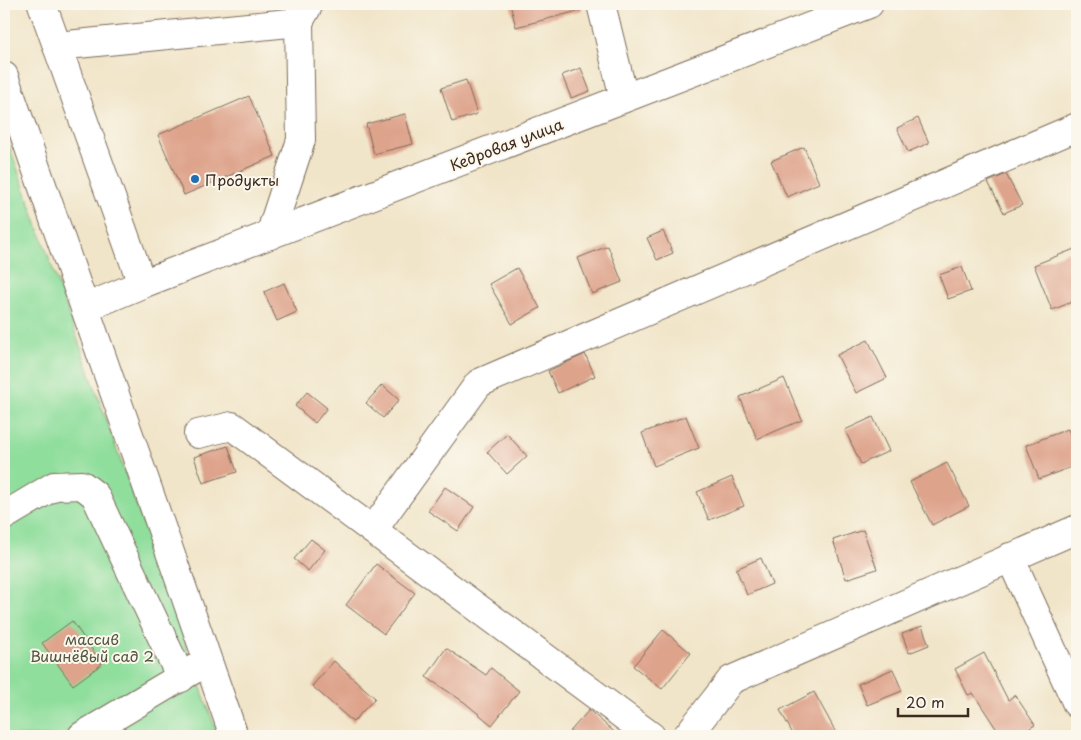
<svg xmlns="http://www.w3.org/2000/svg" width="1081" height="740" font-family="'Playpen Sans',sans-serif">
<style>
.green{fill:#8fde9c;stroke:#65845d}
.building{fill:#dea38b}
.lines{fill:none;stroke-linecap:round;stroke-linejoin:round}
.minor-casing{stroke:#7b6b5a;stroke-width:30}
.minor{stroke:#fff;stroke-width:28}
.poi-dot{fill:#1f6fb2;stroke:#fbf7ec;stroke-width:2}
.labels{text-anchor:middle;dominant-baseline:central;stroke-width:4;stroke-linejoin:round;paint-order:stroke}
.street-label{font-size:15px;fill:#3b2a1e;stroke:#fbf7ec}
.poi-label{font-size:15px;fill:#3b2a1e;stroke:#fbf7ec;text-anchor:start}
.park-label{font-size:15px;fill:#50573e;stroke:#fbf7ec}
</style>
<rect width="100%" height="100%" fill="#fbf7ec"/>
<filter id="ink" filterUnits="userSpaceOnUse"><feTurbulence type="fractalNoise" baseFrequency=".02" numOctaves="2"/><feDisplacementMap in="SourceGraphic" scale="10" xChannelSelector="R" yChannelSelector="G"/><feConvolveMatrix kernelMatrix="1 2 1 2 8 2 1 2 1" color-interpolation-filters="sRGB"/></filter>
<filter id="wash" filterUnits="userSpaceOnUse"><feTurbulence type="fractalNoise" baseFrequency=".0096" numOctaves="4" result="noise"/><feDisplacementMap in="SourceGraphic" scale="20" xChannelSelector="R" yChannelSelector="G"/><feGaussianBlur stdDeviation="1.12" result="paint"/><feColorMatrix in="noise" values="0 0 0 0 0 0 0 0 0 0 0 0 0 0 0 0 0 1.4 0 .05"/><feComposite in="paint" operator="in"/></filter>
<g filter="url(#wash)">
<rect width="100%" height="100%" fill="#f1e5c9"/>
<polygon class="green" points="4,131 218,736 4,736"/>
<g id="blocks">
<g class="building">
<polygon points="510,4 581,4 582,10 516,27"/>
<polygon points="581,68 590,91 571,98 562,75"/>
<polygon points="466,80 477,114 452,122 441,88"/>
<polygon points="249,96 275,156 184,195 158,135"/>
<polygon points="405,114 413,144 374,154 366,124"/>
<polygon points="918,118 929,143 908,152 897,128"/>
<polygon points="804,147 819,183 787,197 771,161"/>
<polygon points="1006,174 1022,205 1004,213 988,182"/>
<polygon points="663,231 673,253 657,260 647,238"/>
<polygon points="608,246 622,282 592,294 578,258"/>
<polygon points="1077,248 1077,300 1052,310 1034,265"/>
<polygon points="962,267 971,291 948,299 939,275"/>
<polygon points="517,268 540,308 512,324 489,284"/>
<polygon points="284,283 297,312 277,321 264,292"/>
<polygon points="868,340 887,378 856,393 837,355"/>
<polygon points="585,354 595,376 558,393 548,371"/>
<polygon points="784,378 802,420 757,439 740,397"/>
<polygon points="382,385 399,400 383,418 366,403"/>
<polygon points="307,392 327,408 315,423 295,406"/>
<polygon points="686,416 699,448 654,466 642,433"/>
<polygon points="873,417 889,451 861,464 845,430"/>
<polygon points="1068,429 1077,453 1077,465 1039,479 1026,445"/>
<polygon points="507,434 527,456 507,474 487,452"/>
<polygon points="228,446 237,472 203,483 194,457"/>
<polygon points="947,463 969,506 932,525 910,482"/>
<polygon points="732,477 744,506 709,520 697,492"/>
<polygon points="445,487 474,507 458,531 428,511"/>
<polygon points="863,530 877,569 846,579 833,540"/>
<polygon points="311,539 325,550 308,571 294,559"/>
<polygon points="761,558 772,584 747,595 736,569"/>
<polygon points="376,564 415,593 384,634 346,605"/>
<polygon points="72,621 102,664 73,685 42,643"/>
<polygon points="922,626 929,645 909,653 902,634"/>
<polygon points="663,630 691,653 662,689 633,666"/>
<polygon points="446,648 486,675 491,668 519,691 492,725 464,702 426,677"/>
<polygon points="984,653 1008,700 1015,695 1035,725 1017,736 1001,736 973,693 968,695 955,669"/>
<polygon points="334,661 375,698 353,722 312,686"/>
<polygon points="893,669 902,691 867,705 858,684"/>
<polygon points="814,692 838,736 794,736 780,710"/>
<polygon points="589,710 619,736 566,736"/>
</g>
</g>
</g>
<g filter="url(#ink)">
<use href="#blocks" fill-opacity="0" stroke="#7b6b5a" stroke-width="1"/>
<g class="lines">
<g class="minor-casing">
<g id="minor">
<polyline points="42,4 142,284"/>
<polyline points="601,4 624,98"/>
<polyline points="57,46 299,22"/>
<polyline points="4,76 234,736"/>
<polyline points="270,235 301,140 299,22 309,4"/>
<polyline points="85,308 142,284 869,4"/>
<polyline points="198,434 232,426 651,736"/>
<polyline points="4,516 54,486 82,485 95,495 181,678"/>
<polyline points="373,530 479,383 1077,127"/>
<polyline points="1010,557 1077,704"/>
<polyline points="82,736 196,668"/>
<polyline points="687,736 731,680 1077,529"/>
</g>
</g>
<use href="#minor" class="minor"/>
</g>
</g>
<circle class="poi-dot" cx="195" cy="179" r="5"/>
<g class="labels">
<g class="street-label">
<text transform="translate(506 144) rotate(-21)">Кедровая улица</text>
</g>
<g class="poi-label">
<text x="205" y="179">Продукты</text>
</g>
<g class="park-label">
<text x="92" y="638">массив<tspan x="92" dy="17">Вишнёвый сад 2</tspan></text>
</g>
</g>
<rect width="1081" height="740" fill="none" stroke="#fbf7ec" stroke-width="20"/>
<path d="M898 708v8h70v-8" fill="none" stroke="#3b2a1e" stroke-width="2.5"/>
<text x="906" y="708" font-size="15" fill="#3b2a1e" stroke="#fbf7ec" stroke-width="4" paint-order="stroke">20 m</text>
</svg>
